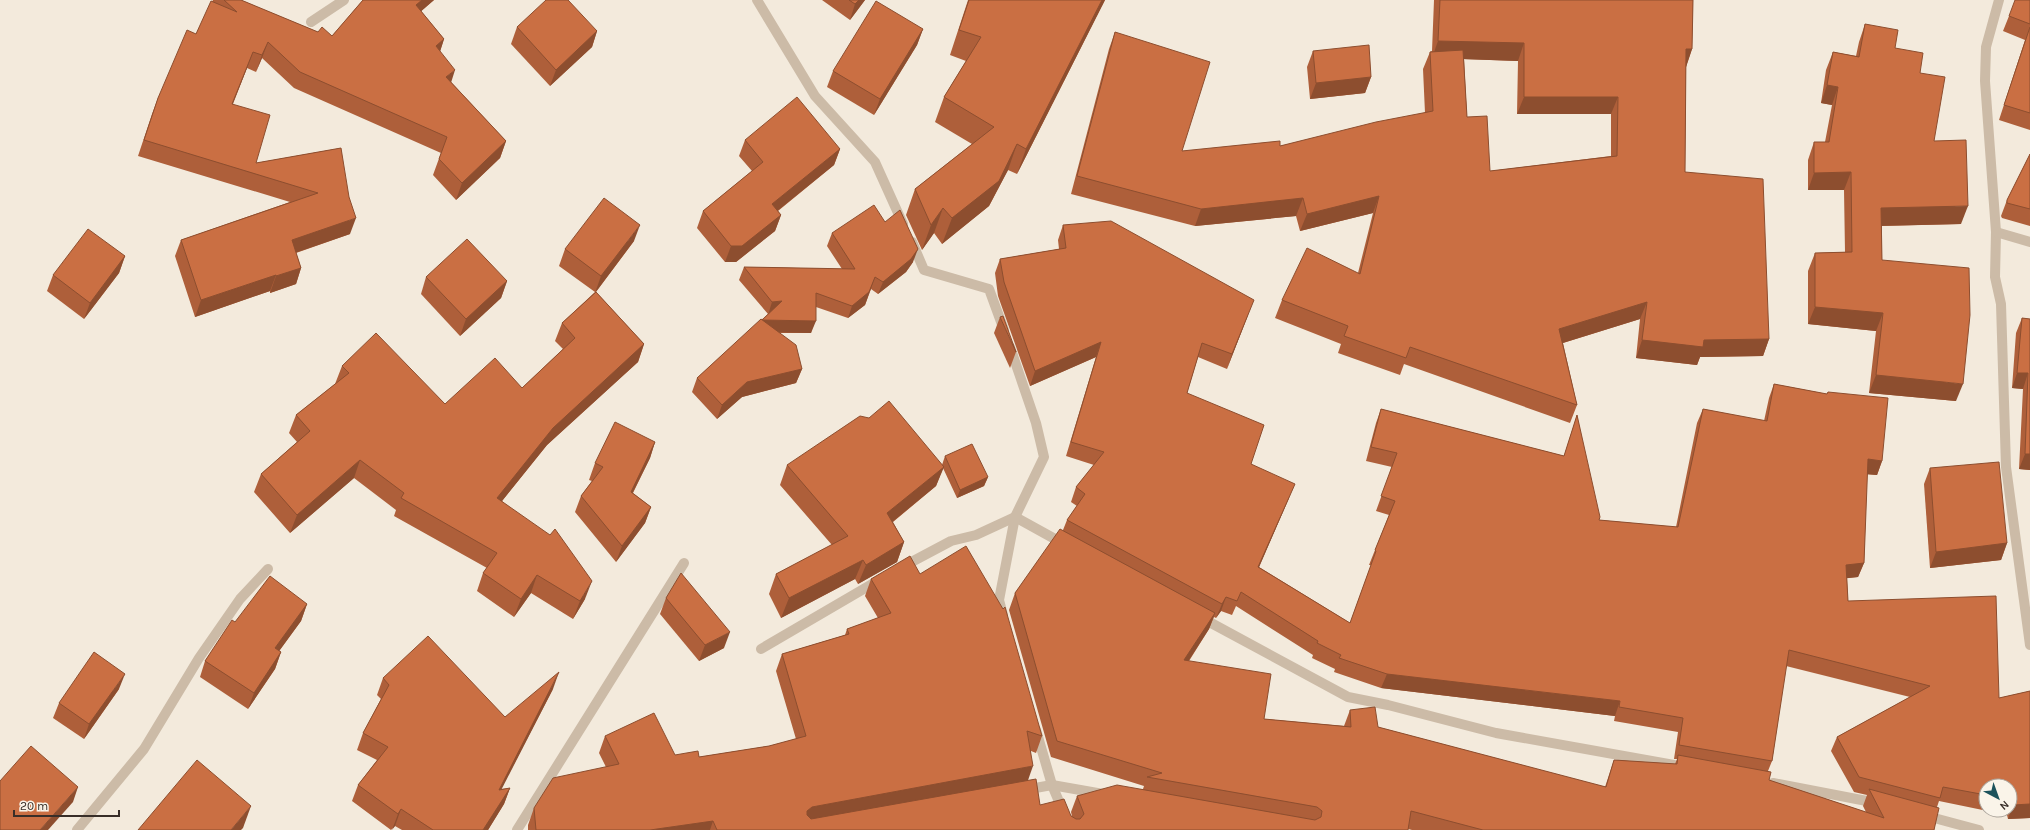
<svg xmlns="http://www.w3.org/2000/svg" width="2030" height="830" font-family="Karla,sans-serif">
<style>
.lines{fill:none;stroke-linecap:round;stroke-linejoin:round}
.minor{stroke:#ccbba7;stroke-width:10}
.wall{fill:#ae5f3a;fill-rule:evenodd}
.shaded-wall{fill:#8d4e2f}
.building{fill:#ca6f43;stroke:#8d4e2f}
</style>
<rect width="100%" height="100%" fill="#f3eadc"/>
<g class="lines">
<g class="minor">
<polyline points="757,0 815,96 875,162 903,224"/>
<polyline points="1999,0 1986,47 1985,81 1996,232 1995,277 2001,304 2006,467 2030,645"/>
<polyline points="311,22 344,0"/>
<polyline points="1996,232 2030,242"/>
<polyline points="912,242 924,270 989,289 1004,330"/>
<polyline points="902,567 951,541 976,535 1015,517 1064,544"/>
<polyline points="1003,615 999,600 1015,517 1044,457 1036,423 1010,347"/>
<polyline points="1200,617 1348,697 1388,705 1496,733 1674,765"/>
<polyline points="761,649 879,580"/>
<polyline points="1036,730 1052,785 1071,830"/>
<polyline points="1773,783 1877,803"/>
<polyline points="1024,790 1052,785 1103,794"/>
<polyline points="1923,815 1979,830"/>
<polyline points="77,830 144,749 199,658 240,599 268,569"/>
<polyline points="517,830 684,563"/>
</g>
</g>
<g class="wall">
<polygon points="213,0 241,0 318,32 332,36 363,0 434,0 421,11 444,39 440,51 451,82 506,141 500,158 456,200 433,175 441,153 294,88 262,58 256,72 247,68 233,104 256,163 341,148 350,234 296,253 301,268 296,284 270,293 270,291 195,317 175,256 181,240 290,202 138,156 152,114 158,98 196,34"/>
<polygon points="822,0 865,0 850,20"/>
<polygon points="968,0 1105,0 1017,174 1008,170 989,206 942,244 934,233 922,250 906,215 915,189 972,144 935,122 944,97 966,61 950,55"/>
<path d="M1434 0H1693L1692 49 1686 67 1685 172 1769 339 1763 356 1700 357 1697 365 1636 358 1640 319 1563 343 1577 405 1570 423 1404 364 1400 375 1338 353 1341 344 1275 318 1282 300 1358 273 1373 213 1300 231 1296 216 1195 226 1071 194 1109 49 1115 32 1182 151 1280 146 1425 113 1423 69 1430 52 1432 51ZM1464 59 1518 61 1517 114H1611V156L1490 171 1467 117Z"/>
<polygon points="2030,0 2030,130 1999,120 2025,40 2003,31 2009,16"/>
<polygon points="1865,24 1895,48 1920,73 1934,141 1961,224 1882,226 1882,260 1956,401 1869,393 1876,331 1808,324 1808,271 1815,253 1845,252 1844,190 1808,190 1808,160 1814,142 1825,142 1832,105 1821,103 1826,70 1833,52 1856,56 1859,42"/>
<polygon points="517,27 597,31 592,47 550,86 511,44"/>
<polygon points="923,29 917,45 874,115 827,87 833,71"/>
<polygon points="1313,51 1371,77 1365,93 1310,99 1307,67"/>
<polygon points="745,140 840,149 834,165 778,211 781,215 775,231 736,262 725,262 697,228 703,211 752,171 739,156"/>
<polygon points="2030,154 2030,226 2002,218 2001,216 2007,200"/>
<polygon points="885,222 913,262 906,272 878,294 871,289 865,305 848,318 816,307 811,333 779,333 802,369 796,383 742,397 717,419 692,392 697,378 768,314 739,280 744,267 842,269 827,246 832,233"/>
<path d="M1063 225 1248 315 1227 369 1198 357 1187 393 1251 464 1289 498 1259 567 1350 623 1371 565H1369L1389 515 1376 511 1392 467 1366 461 1376 423 1381 409 1564 456 1577 415 1599 520 1676 527 1697 423 1703 409 1764 421 1769 398 1774 384 1827 394 1828 392 1882 461 1877 475 1867 474 1864 563 1858 577 1847 578 1848 601 1999 698 2030 691V818L2008 819 2007 815 1939 801 1937 807 1934 830H1412L1408 829V830H528V825L534 808 606 767 599 753 605 736 675 755 699 757 769 746 796 739 776 671 782 654 845 635 847 629 878 618 865 596 871 579 920 574 1042 736 1036 753 1031 751 1028 780 1040 805 1072 816 1071 812 1077 796 1143 789 1144 786 1051 757 1009 610 1015 593 1063 530 1067 520 1077 506 1071 502 1076 487 1094 465 1066 456 1096 357 1030 386 998 296 995 273 1000 259 1059 249 1058 240ZM1236 606 1313 655 1312 658 1335 669 1334 672 1381 688 1615 716 1614 721 1678 732 1674 759H1677L1675 764 1614 760 1605 787 1378 727 1350 710 1344 726 1264 719 1189 661 1209 629 1214 617 1216 618 1221 611 1232 615ZM1786 666 1910 697 1837 737 1831 751 1854 792 1867 795 1863 806 1866 812 1769 780 1768 771 1772 761ZM1986 786H2010V810H1986Z"/>
<polygon points="634,241 596,292 644,344 638,362 547,445 502,501 585,599 573,619 531,593 514,617 477,591 483,573 487,568 394,516 396,510 354,478 290,533 254,492 261,474 297,442 289,433 296,415 335,384 342,366 445,404 522,388 563,349 555,341 562,323 595,292 559,266 565,249"/>
<polygon points="125,256 119,273 84,319 47,291 53,275"/>
<polygon points="426,277 507,281 501,298 460,336 421,294"/>
<polygon points="1000,317 1016,352 1010,368 994,333"/>
<polygon points="2022,318 2030,319 2030,470 2019,469 2023,389 2012,388 2016,333"/>
<polygon points="655,442 650,458 633,493 651,507 645,523 616,562 575,512 581,496 592,481 589,480 595,463"/>
<polygon points="945,456 988,477 984,486 957,498 943,468 936,486 893,522 904,542 897,562 858,584 855,579 781,618 769,594 776,574 832,545 780,485 787,465 942,465"/>
<polygon points="1930,468 2007,543 2001,560 1930,568 1924,484"/>
<polygon points="666,598 724,648 699,661 660,614"/>
<polygon points="307,604 301,621 279,651 281,652 275,669 248,709 200,677 205,661 235,622"/>
<polygon points="383,678 505,717 553,689 501,789 510,788 504,804 488,830 402,830 395,826 391,830 352,801 358,785 377,760 357,750 363,733 381,699 377,695"/>
<polygon points="119,689 84,739 53,718 59,703"/>
</g>
<g class="shaded-wall">
<polygon points="422,0 434,0 410,21 416,5"/>
<polygon points="859,0 865,0 850,20 855,4"/>
<polygon points="1102,0 1105,0 1017,174 1026,149"/>
<polygon points="923,29 917,45 874,115 880,99"/>
<polygon points="597,31 592,47 550,86 556,70"/>
<polygon points="444,39 439,55 436,46"/>
<polygon points="1438,41 1524,43 1518,61 1432,58"/>
<polygon points="268,42 262,58 256,72 262,55"/>
<polygon points="1686,49 1692,49 1686,67"/>
<polygon points="253,52 247,68 226,120 232,104"/>
<polygon points="455,70 450,86 446,77"/>
<polygon points="1371,77 1365,93 1310,99 1316,83"/>
<polygon points="1827,85 1838,87 1832,105 1821,103"/>
<polygon points="1524,97 1618,97 1611,114 1517,114"/>
<polygon points="506,141 500,158 456,200 462,183"/>
<polygon points="1017,144 1008,170 989,206 942,244 952,218"/>
<polygon points="840,149 834,165 766,220 772,204"/>
<polygon points="1851,172 1844,190 1808,190 1814,173"/>
<polygon points="1379,196 1373,213 1300,231 1307,214"/>
<polygon points="1303,198 1296,216 1195,226 1201,209"/>
<polygon points="1968,206 1961,224 1875,226 1881,208"/>
<polygon points="943,208 934,233 922,250 931,225"/>
<polygon points="781,215 775,231 736,262 725,262 731,246"/>
<polygon points="356,218 350,234 286,256 292,240"/>
<polygon points="640,225 634,241 595,293 601,276"/>
<polygon points="918,249 913,262 906,272 878,294 883,282"/>
<polygon points="125,256 119,273 84,319 90,303"/>
<polygon points="301,268 296,284 270,293 276,276"/>
<polygon points="276,275 270,291 195,317 201,300"/>
<polygon points="875,277 865,305 848,318 852,306"/>
<polygon points="507,281 501,298 460,336 466,319"/>
<polygon points="1254,300 1248,315 1227,369 1232,354"/>
<polygon points="782,301 768,315 772,302"/>
<polygon points="1647,302 1640,319 1553,346 1559,329"/>
<polygon points="1815,307 1883,313 1876,331 1808,324"/>
<polygon points="762,320 816,321 811,333 757,332"/>
<polygon points="1769,339 1763,356 1700,357 1697,365 1636,358 1642,340"/>
<polygon points="1101,342 1096,357 1030,386 1035,371"/>
<polygon points="644,344 638,362 547,445 490,516 497,498 553,428"/>
<polygon points="802,369 796,383 742,397 717,419 722,405 747,382"/>
<polygon points="2017,373 2028,373 2023,389 2012,388"/>
<polygon points="1876,375 1963,384 1956,401 1869,393"/>
<polygon points="655,442 650,458 625,508 631,492"/>
<polygon points="2025,454 2030,454 2030,470 2019,469"/>
<polygon points="1868,459 1882,461 1877,475 1863,474"/>
<polygon points="360,460 354,478 290,533 297,515"/>
<polygon points="944,467 936,486 880,532 887,513"/>
<polygon points="988,477 984,486 957,498 960,490"/>
<polygon points="1295,484 1289,498 1253,581 1258,567"/>
<polygon points="651,507 645,523 616,562 622,546"/>
<polygon points="904,542 897,562 858,584 866,565"/>
<polygon points="2007,543 2001,560 1930,568 1936,552"/>
<polygon points="863,560 855,579 781,618 789,598"/>
<polygon points="1864,563 1858,577 1840,579 1846,565"/>
<polygon points="537,575 531,593 514,617 521,599"/>
<polygon points="592,581 585,599 573,619 580,601"/>
<polygon points="1226,597 1221,611 1216,618 1222,604"/>
<polygon points="307,604 301,621 269,665 275,648"/>
<polygon points="1215,613 1209,629 1178,677 1184,660"/>
<polygon points="730,632 724,648 699,661 705,645"/>
<polygon points="281,652 275,669 248,709 254,693"/>
<polygon points="559,672 553,689 493,806 499,790"/>
<polygon points="125,674 119,689 84,739 89,724"/>
<polygon points="1387,674 1620,701 1615,716 1381,688"/>
<polygon points="1033,766 1027,783 806,824 807,811 812,807"/>
<polygon points="78,787 73,802 48,830 40,830"/>
<polygon points="510,788 504,804 488,830 483,830"/>
<polygon points="2030,804 2030,818 2008,819 2013,805"/>
<polygon points="251,806 243,828 241,830 231,830"/>
<polygon points="401,809 395,826 392,830 398,814"/>
<polygon points="713,821 710,830 650,830"/>
</g>
<g class="building">
<polygon points="224,0 241,0 318,32 322,27 332,36 363,0 422,0 416,5 444,39 436,46 455,70 446,77 506,141 462,183 439,159 447,137 300,72 268,42 262,55 253,52 232,104 270,115 256,163 341,148 349,197 356,218 292,240 301,268 276,276 276,275 201,300 181,240 318,193 144,140 158,98 187,30 196,34 211,1 237,12"/>
<polygon points="546,0 568,0 597,31 556,70 517,27"/>
<polygon points="849,0 859,0 855,4"/>
<polygon points="969,0 1102,0 1026,149 1017,144 999,181 952,218 943,208 931,225 915,189 994,127 944,97 981,37 959,30"/>
<polygon points="1440,0 1693,0 1692,49 1686,49 1685,172 1763,179 1769,339 1704,340 1703,347 1642,340 1647,302 1559,329 1577,405 1410,347 1406,358 1344,336 1348,326 1282,300 1307,248 1360,274 1379,196 1307,214 1303,198 1201,209 1077,176 1115,32 1210,62 1182,151 1280,141 1280,146 1376,122 1433,111 1430,52 1463,50 1467,117 1487,116 1490,171 1617,156 1618,97 1524,97 1524,43 1438,41"/>
<polygon points="2015,0 2030,0 2030,24 2009,16"/>
<polygon points="876,1 923,29 880,99 833,71"/>
<polygon points="1865,24 1898,30 1895,48 1923,53 1920,73 1945,77 1934,141 1966,140 1968,206 1881,208 1882,260 1969,268 1970,315 1963,384 1876,375 1883,313 1815,307 1815,253 1852,252 1851,172 1814,173 1814,142 1829,142 1838,87 1827,85 1833,52 1859,57"/>
<polygon points="2030,27 2030,113 2004,105"/>
<polygon points="1369,45 1371,77 1316,83 1313,51"/>
<polygon points="797,97 840,149 772,204 781,215 742,246 731,246 703,211 763,162 745,140"/>
<polygon points="2030,154 2030,209 2007,203 2007,200"/>
<polygon points="604,198 640,225 601,276 565,249"/>
<polygon points="874,205 885,222 900,210 918,249 911,259 883,282 875,277 869,292 852,306 816,293 816,321 762,320 782,301 772,302 744,267 855,269 832,233"/>
<polygon points="1111,221 1254,300 1232,354 1202,343 1187,393 1264,425 1251,464 1295,484 1258,567 1350,623 1376,551 1375,550 1395,501 1381,496 1397,453 1371,447 1381,409 1564,456 1577,415 1600,517 1599,520 1678,527 1703,409 1767,421 1774,384 1827,394 1828,392 1888,398 1882,461 1868,459 1864,563 1846,565 1848,601 1996,596 1999,698 2030,691 2030,804 2013,805 2013,801 2010,800 2010,786 1986,786 1986,795 1943,787 1940,798 1859,777 1837,737 1930,686 1789,650 1772,761 1679,745 1683,718 1619,707 1620,701 1387,674 1339,658 1341,655 1317,643 1318,641 1241,592 1237,601 1226,597 1222,604 1067,520 1085,494 1076,487 1104,452 1071,442 1101,342 1035,371 1004,282 1000,259 1066,248 1063,225"/>
<polygon points="88,229 125,256 90,303 53,275"/>
<polygon points="467,239 507,281 466,319 426,277"/>
<polygon points="596,292 644,344 553,428 497,498 550,535 555,529 592,581 580,601 537,575 521,599 483,573 497,553 401,498 404,493 360,460 297,515 261,474 310,431 296,415 349,373 342,366 376,333 445,404 495,358 522,388 575,338 562,323"/>
<polygon points="1003,316 1016,352 1000,317"/>
<polygon points="2022,318 2030,319 2030,454 2025,454 2028,373 2017,373"/>
<polygon points="761,319 796,345 802,369 747,382 722,405 697,378"/>
<polygon points="889,401 944,467 887,513 904,542 866,565 863,560 789,598 776,574 848,536 787,465 860,416 869,418"/>
<polygon points="615,422 655,442 631,492 651,507 622,546 581,496 603,467 595,463"/>
<polygon points="972,444 988,477 960,490 945,456"/>
<polygon points="1999,462 2007,543 1936,552 1930,468"/>
<polygon points="1060,529 1215,613 1184,660 1271,674 1264,719 1351,727 1350,710 1375,707 1378,727 1606,787 1614,760 1677,764 1678,755 1771,772 1769,780 1884,818 1869,789 1939,808 1934,830 1483,830 1411,811 1408,830 717,830 713,821 650,830 536,830 534,808 553,778 619,764 605,736 654,713 675,755 698,751 699,757 769,746 806,736 782,654 849,634 847,629 891,613 871,579 910,556 920,574 966,546 1003,609 1005,607 1042,736 1027,731 1033,766 812,807 807,811 807,815 811,819 1036,779 1040,805 1064,799 1071,816 1076,819 1080,819 1084,814 1077,796 1117,785 1315,820 1321,817 1322,811 1317,807 1147,777 1162,773 1057,741 1015,593"/>
<polygon points="681,573 730,632 705,645 666,598"/>
<polygon points="270,576 307,604 275,648 281,652 254,693 205,661 232,620 235,622"/>
<polygon points="428,636 505,717 559,672 499,790 510,788 483,830 433,830 401,809 398,814 358,785 388,747 363,733 389,685 383,678"/>
<polygon points="94,652 125,674 89,724 59,703"/>
<polygon points="31,746 78,787 40,830 0,830 0,781"/>
<polygon points="197,760 251,806 231,830 138,830"/>
</g>
<g transform="translate(1998 798) rotate(139)"><circle r="19" fill="#faf4e9" stroke="#aca59c"/>
<path d="M0-3L7 15L0 10L-7 15Z" fill="#1c525b"/>
<text y="-6" font-size="11" font-weight="bold" text-anchor="middle" fill="#382e28">N</text>
</g>
<path d="M14 810v6h105v-6" fill="none" stroke="#382e28" stroke-width="2"/>
<text x="20" y="810" font-size="12" fill="#382e28" stroke="#faf4e9" stroke-width="3" paint-order="stroke">20 m</text>
</svg>
